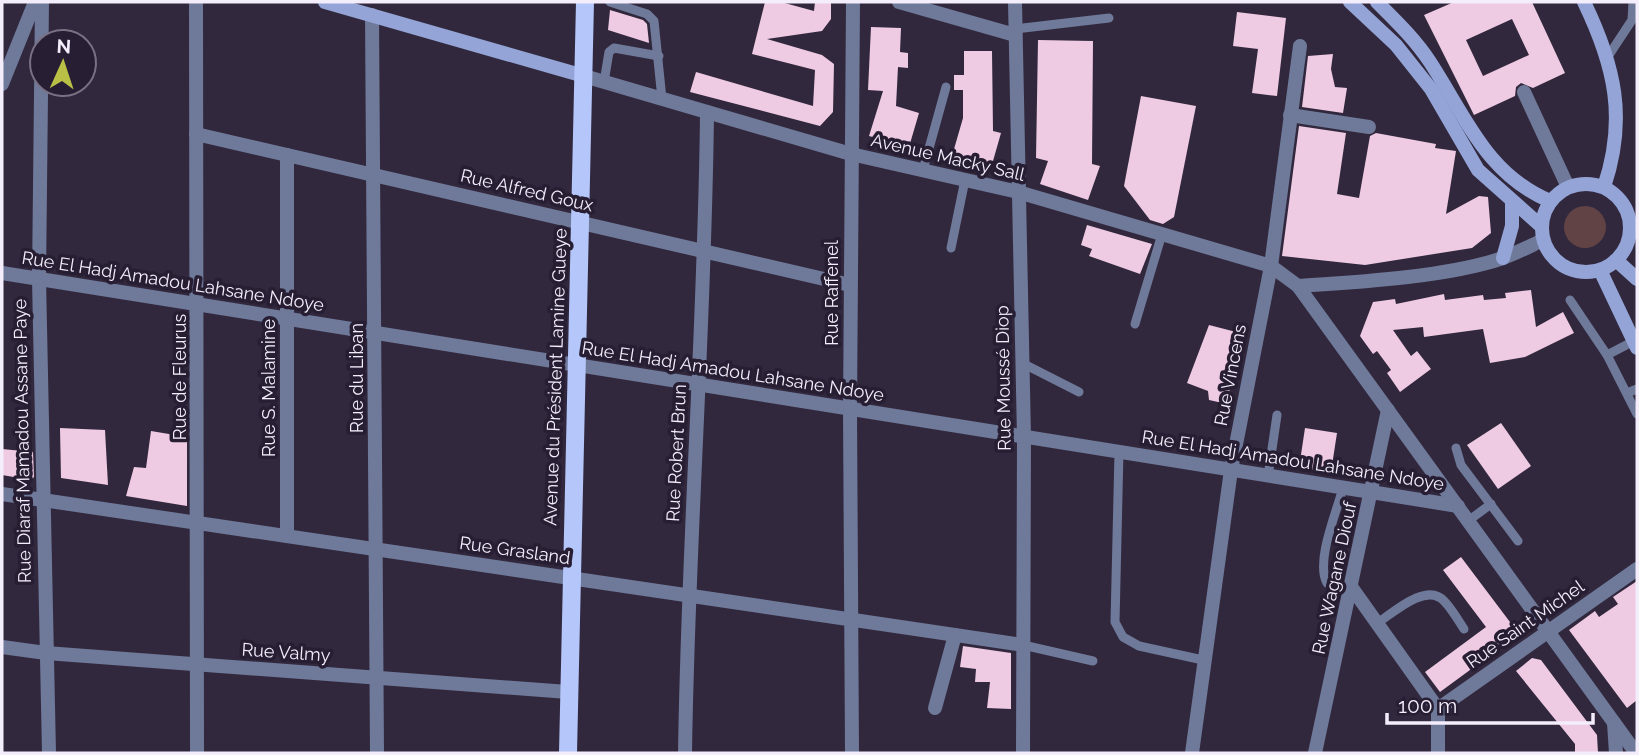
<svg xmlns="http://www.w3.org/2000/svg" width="1639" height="755" font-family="Raleway,sans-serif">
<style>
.green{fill:#614245}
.building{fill:#efcae3;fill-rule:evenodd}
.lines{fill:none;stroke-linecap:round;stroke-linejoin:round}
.lane{stroke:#6f7999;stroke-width:9}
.street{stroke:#6f7999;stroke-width:14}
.secondary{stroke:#94a4d7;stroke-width:14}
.primary{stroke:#b5c6fa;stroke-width:18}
.labels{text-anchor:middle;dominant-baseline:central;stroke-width:7;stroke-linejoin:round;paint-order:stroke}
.street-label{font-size:18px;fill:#f3edfc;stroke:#271e33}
</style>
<rect width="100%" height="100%" fill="#31283d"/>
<circle class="green" cx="1585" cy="227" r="21"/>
<g class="building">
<polygon points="765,2 781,2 814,11 815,2 831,2 831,19 822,31 767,39 822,55 834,64 833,112 820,126 690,92 696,72 813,106 815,70 752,54"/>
<path d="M1454 2H1532L1565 73 1533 88 1521 83 1516 87 1515 96 1474 115 1424 15ZM1512 19 1529 55 1483 76 1466 40Z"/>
<polygon points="610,10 643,20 647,24 649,43 608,30"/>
<polygon points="1237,12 1286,18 1277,96 1252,93 1258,49 1233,46"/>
<polygon points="871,27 901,28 900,52 908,53 908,68 898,67 896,106 919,113 909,147 869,136 883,91 868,90"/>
<polygon points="1038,40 1093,41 1092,164 1100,166 1088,200 1040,184 1048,161 1036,158"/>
<polygon points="964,51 992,51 993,131 1001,133 991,168 952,156 963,118 963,90 954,90 954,75 964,75"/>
<polygon points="1333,54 1331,69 1335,87 1347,88 1343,113 1302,107 1308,56"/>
<polygon points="1141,96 1196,106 1174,217 1163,224 1150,220 1124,186"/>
<polygon points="1299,126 1346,133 1337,194 1359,198 1370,136 1376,133 1436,144 1435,148 1456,151 1446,214 1479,196 1488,197 1491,233 1472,248 1365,265 1282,256"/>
<polygon points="1087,225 1152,244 1140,274 1089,256 1092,249 1081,245"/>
<polygon points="1531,290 1536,327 1563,312 1574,333 1525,357 1490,363 1483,329 1424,337 1423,327 1393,330 1411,356 1417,351 1431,369 1400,392 1387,373 1391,370 1377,351 1373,354 1360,336 1373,302 1395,299 1396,304 1444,294 1445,300 1483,295 1484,300 1506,298 1505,293"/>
<polygon points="1209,325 1240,333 1227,404 1209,400 1208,391 1187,383"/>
<polygon points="1501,423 1531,466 1498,489 1467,445"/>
<polygon points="60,428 105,430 108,485 61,478"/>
<polygon points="1305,428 1337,433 1331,472 1299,468"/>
<polygon points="151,431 187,437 187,506 126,496 134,467 146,468"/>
<polygon points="2,449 33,452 34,477 31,480 2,475"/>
<polygon points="1461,557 1519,634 1440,692 1425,672 1486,627 1443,570"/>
<polygon points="1637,581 1637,700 1627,708 1569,630 1595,611 1599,617 1618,604 1613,597"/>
<polygon points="963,646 1011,653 1011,709 987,708 990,682 975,682 976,669 960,667"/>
<polygon points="1532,658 1541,660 1597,735 1598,753 1575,753 1575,744 1516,671"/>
</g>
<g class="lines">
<g class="lane">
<polyline points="610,2 647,14 654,21 662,99"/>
<polyline points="1015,29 1109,18"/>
<polyline points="1607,58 1632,20 1633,2"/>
<polyline points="604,82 609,52 614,48 659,56"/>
<polyline points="923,170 946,87"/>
<polyline points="1630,231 1637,230"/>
<polyline points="951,248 965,180"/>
<polyline points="1570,300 1607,355 1637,414"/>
<polyline points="1135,324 1162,234"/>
<polyline points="1607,355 1634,341"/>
<polyline points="1022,363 1079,392"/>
<polyline points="1627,393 1637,389"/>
<polyline points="1456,448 1461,465 1518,541"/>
<polyline points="1119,452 1115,622 1123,637 1139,646 1203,660"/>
<polyline points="1268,476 1277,415"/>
<path d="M1343 488C1337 511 1315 562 1327 583L1352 588"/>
<polyline points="1468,521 1491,504"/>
<path d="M1379 622C1394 612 1427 582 1444 601 1452 609 1458 620 1464 629"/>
<polyline points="1023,645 1093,661"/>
</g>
<g class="street">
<polyline points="42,2 39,279 49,753"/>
<polyline points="196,2 197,753"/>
<polyline points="899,2 1015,35"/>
<polyline points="1015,2 1024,437 1023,753"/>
<polyline points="372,15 377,753"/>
<polyline points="584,76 851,154 1018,192 1271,266 1298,286 1636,753"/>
<polyline points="2,84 35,2"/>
<polyline points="1524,92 1568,187"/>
<polyline points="1290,115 1369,127"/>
<polyline points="196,134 850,285"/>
<polyline points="287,155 287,536"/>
<polyline points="2,273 1458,506"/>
<path d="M1298 286C1358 282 1447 277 1503 258 1517 253 1530 246 1543 240"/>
<polyline points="2,494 1023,645"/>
<polyline points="1352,588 1438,709"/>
<polyline points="2,647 46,653 568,692"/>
<polyline points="935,708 955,635"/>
<polyline points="1438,709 1637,569"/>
<polyline points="1438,709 1438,753"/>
<polyline points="1614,723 1616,753"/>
<path d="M685 753C688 539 705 326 707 112"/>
<polyline points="852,753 850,409 853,2"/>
<polyline points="1192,753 1231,470 1271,266 1300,46"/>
<polyline points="1315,753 1388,410"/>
</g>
<g class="secondary">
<polyline points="325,2 584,76"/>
<polyline points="1350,2 1396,45 1431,89 1478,170 1541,226"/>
<path d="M1377 2C1396 21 1415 39 1430 62 1466 117 1486 174 1550 201"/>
<path d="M1584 2C1615 66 1627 119 1604 187"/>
<circle cx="1586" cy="228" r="44"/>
<polyline points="1503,258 1512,226 1512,202"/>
<polyline points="1616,260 1637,279"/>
<polyline points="1600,270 1637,348"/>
</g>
<polyline class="primary" points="568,753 585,2"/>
</g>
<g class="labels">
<g class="street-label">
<text transform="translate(948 157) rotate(13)">Avenue Macky Sall</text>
<text transform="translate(527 190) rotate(13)">Rue Alfred Goux</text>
<text transform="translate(173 281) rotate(9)">Rue El Hadj Amadou Lahsane Ndoye</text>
<text transform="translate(831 293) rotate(-90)">Rue Raffenel</text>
<text transform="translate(733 371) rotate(9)">Rue El Hadj Amadou Lahsane Ndoye</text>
<text transform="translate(1230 375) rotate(-79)">Rue Vincens</text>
<text transform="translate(179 377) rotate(-90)">Rue de Fleurus</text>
<text transform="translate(555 377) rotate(-88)">Avenue du Président Lamine Gueye</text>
<text transform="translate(356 378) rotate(-90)">Rue du Liban</text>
<text transform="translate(1003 378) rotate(-91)">Rue Moussé Diop</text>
<text transform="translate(268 388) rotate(-90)">Rue S. Malamine</text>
<text transform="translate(22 441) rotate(-91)">Rue Diaraf Mamadou Assane Paye</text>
<text transform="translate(676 453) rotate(-87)">Rue Robert Brun</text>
<text transform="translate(1293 460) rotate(9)">Rue El Hadj Amadou Lahsane Ndoye</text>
<text transform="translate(515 550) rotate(8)">Rue Grasland</text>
<text transform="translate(1334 578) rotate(-78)">Rue Wagane Diouf</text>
<text transform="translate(1525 624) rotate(-35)">Rue Saint Michel</text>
<text transform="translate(286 652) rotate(4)">Rue Valmy</text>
</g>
</g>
<rect width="1639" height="755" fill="none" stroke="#f3edfc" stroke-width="7"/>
<g transform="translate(63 63) rotate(3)"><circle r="33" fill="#271e33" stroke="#797183" stroke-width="2"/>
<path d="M0-5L12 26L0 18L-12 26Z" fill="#bac045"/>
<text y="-10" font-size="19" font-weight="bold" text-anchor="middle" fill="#f3edfc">N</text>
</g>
<path d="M1387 713v10h206v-10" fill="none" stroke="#f3edfc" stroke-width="3.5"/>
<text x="1398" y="713" font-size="21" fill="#f3edfc" stroke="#271e33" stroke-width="5" paint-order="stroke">100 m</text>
</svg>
